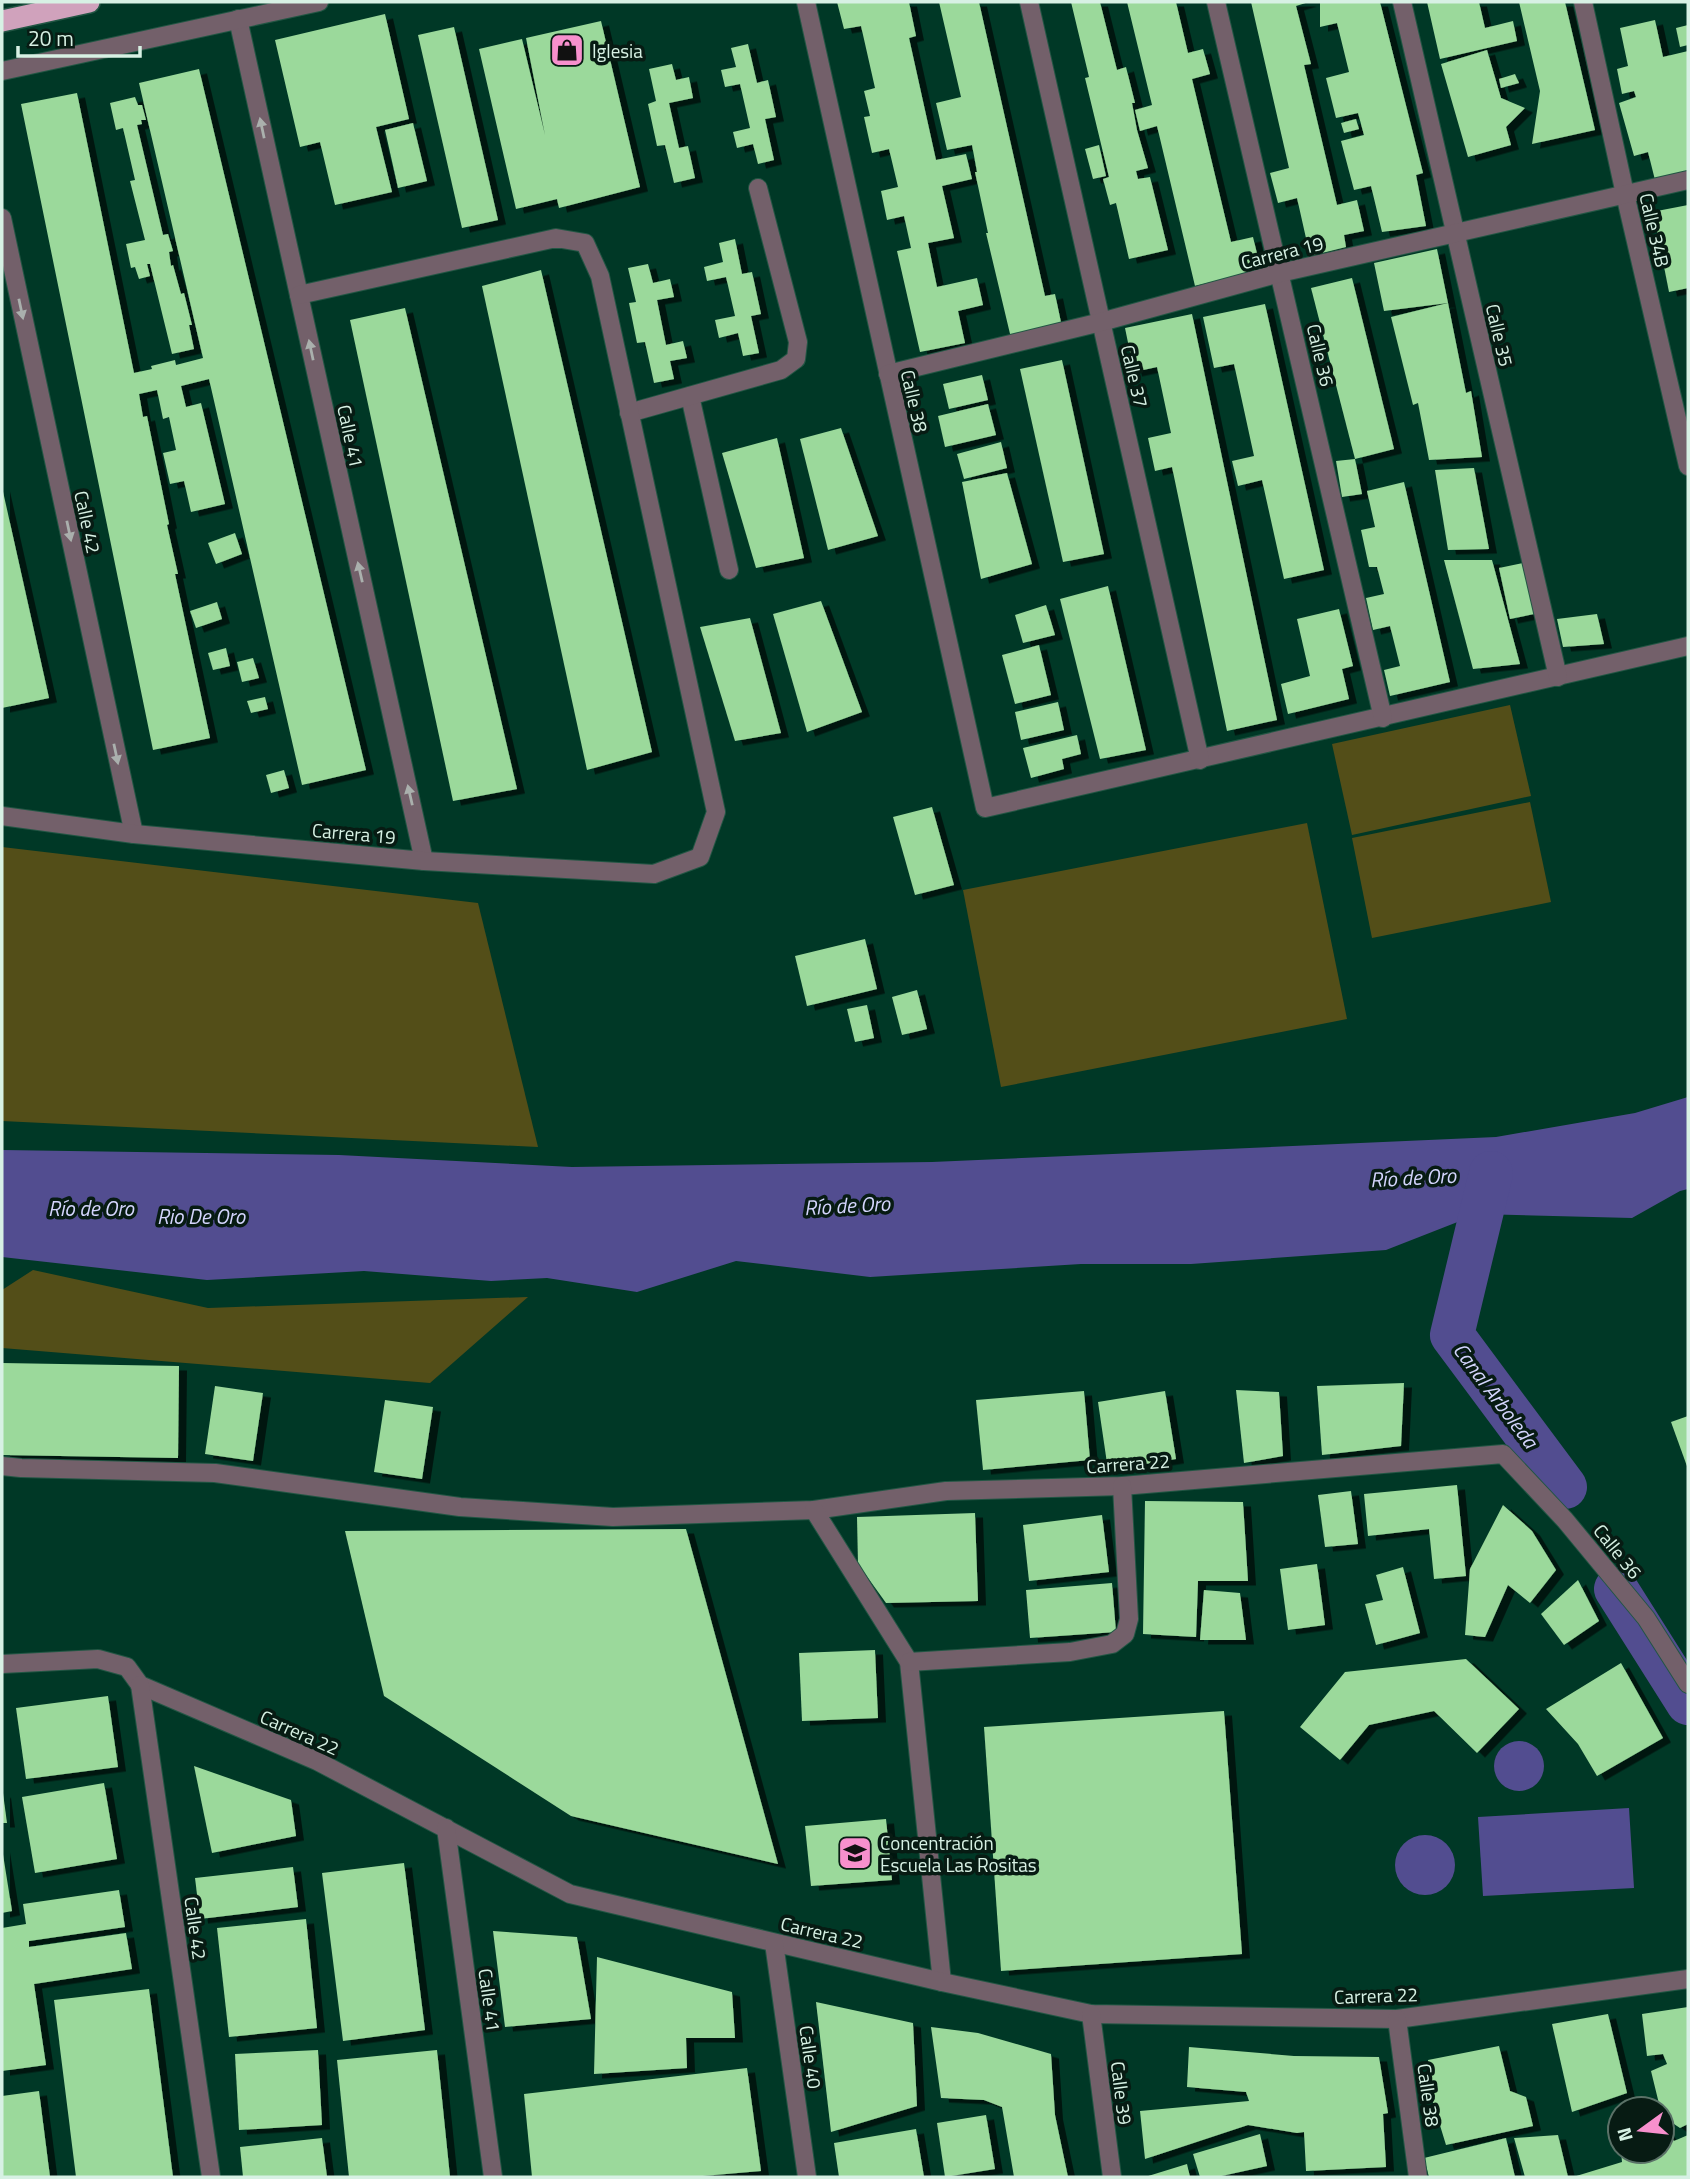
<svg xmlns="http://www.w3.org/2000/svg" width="1690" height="2179" font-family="'Titillium Web',sans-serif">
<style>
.green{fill:#534e18}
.water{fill:#524d90}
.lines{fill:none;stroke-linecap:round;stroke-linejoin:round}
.canal{stroke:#524d90;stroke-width:44}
.building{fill:#9bd99b;filter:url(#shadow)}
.minor-casing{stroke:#225644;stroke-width:20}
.highway-casing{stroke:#225644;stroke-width:24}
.minor{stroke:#73606a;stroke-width:18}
.highway{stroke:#d0a2bc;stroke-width:21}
.oneway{fill:#aab0ad}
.labels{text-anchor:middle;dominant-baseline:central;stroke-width:7;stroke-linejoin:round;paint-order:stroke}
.poi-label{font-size:19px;fill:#d7f1e4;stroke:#071b13;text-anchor:start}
.street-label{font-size:19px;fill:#d7f1e4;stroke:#071b13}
.water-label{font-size:21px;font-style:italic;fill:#d4d5fd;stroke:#071b13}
</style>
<defs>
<filter id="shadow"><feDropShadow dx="8" dy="4.5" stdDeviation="0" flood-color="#0009"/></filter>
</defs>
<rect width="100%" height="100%" fill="#003826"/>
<g class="green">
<polygon points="1510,705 1531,796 1352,835 1332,744"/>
<polygon points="1530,802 1551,902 1372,938 1352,838"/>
<polygon points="1307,823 1347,1019 1001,1087 963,890"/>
<polygon points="2,847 478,903 538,1147 2,1121"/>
<polygon points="33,1270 208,1308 528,1297 430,1383 2,1348 2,1290"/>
</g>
<g class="water">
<polygon points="1688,1097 1688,1189 1680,1191 1632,1218 1478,1214 1386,1250 1191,1264 1081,1264 870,1277 736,1261 637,1292 547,1278 491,1281 364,1271 207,1280 2,1257 2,1150 339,1155 572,1167 932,1162 1496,1137 1635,1113"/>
<circle cx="1519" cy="1766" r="25"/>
<polygon points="1629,1808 1634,1888 1483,1896 1478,1817"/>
<circle cx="1425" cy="1865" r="30"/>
</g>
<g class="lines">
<g class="canal">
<polyline points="1491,1173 1452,1335 1565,1487"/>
<polyline points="1616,1589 1688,1703"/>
</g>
</g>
<g class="building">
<polygon points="837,2 909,2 916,36 909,38 936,160 966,154 972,179 942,186 954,238 928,243 937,287 977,278 983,305 958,311 965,343 920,352 897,251 911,248 904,216 887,220 881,191 898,187 889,149 872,153 864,117 870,116 864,91 875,88 861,26 844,29"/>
<polygon points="939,2 979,2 1045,296 1055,294 1062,327 1011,338 986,233 988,233 975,172 977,172 972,145 947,150 936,103 961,97"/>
<polygon points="1071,2 1100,2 1117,70 1126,67 1135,103 1132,103 1137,130 1148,168 1136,171 1138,179 1150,177 1168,250 1129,259 1116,203 1110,205 1107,194 1103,179 1109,177 1085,78 1089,77"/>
<polygon points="1127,2 1176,2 1188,53 1203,49 1210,74 1192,79 1231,242 1253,237 1261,270 1195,286 1157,126 1140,131 1135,110 1152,105"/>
<polygon points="1251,2 1309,2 1296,6 1311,64 1304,65 1337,205 1357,200 1364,231 1344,235 1346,247 1310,256 1297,198 1278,203 1270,173 1289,168"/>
<polygon points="1320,2 1380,2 1423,173 1416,175 1426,226 1382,232 1371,186 1354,190 1341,141 1364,135 1358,113 1336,118 1326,78 1349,72 1337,23 1320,27"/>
<polygon points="1427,2 1479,2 1485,28 1513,21 1517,41 1440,59"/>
<polygon points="1519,2 1565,2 1595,130 1532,144 1540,91"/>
<polygon points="385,14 409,119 376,127 392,192 335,205 320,142 300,147 275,40"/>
<polygon points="1655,20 1663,57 1688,51 1688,173 1655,180 1648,152 1634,156 1619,103 1636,97 1634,91 1622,94 1617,69 1628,66 1620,28"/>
<polygon points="601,21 640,187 559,208 557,199 516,209 479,49 522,39 545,135 526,38"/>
<polygon points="1688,25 1688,45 1680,47 1676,28"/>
<polygon points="454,27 498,220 462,228 418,35"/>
<polygon points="748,44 757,83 768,80 776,117 765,119 774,160 758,164 753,144 737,148 733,132 750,128 740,84 725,87 721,70 736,67 731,48"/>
<polygon points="1487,50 1501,98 1525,108 1506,127 1511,145 1468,157 1441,64"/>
<polygon points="672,64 676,80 689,77 693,98 669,103 679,148 688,146 695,178 674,183 665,145 657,146 648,104 656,101 649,69"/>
<polygon points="199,69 366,770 302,785 209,379 181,386 186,407 201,403 225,504 191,512 184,481 170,484 163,453 176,450 169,417 163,419 157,390 139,394 143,417 147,416 169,524 167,525 178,574 175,574 210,738 153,750 21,104 77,93 134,373 152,369 151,366 175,360 176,365 203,358 139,83"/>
<polygon points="1515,74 1519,83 1501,88 1499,79"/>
<polygon points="135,97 138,105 142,105 146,120 141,120 142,124 137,125 163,235 168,234 173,251 169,252 171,266 173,265 181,294 184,293 192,325 189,325 194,349 172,354 150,264 147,264 150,276 139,279 135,267 131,268 126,244 145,240 130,181 135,180 123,128 116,130 110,103"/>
<polygon points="1356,119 1359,129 1344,133 1341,123"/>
<polygon points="413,123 427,181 398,188 385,130"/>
<polygon points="1099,145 1106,176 1093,179 1085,149"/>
<polygon points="1688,205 1688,288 1669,292 1654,216 1657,211"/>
<polygon points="735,239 742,274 752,272 761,314 751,316 759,353 743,356 738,333 719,338 715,320 735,316 726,277 707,281 704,267 723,262 719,243"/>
<polygon points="1437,249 1448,303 1466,393 1471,391 1482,457 1429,460 1418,403 1413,405 1391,317 1448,303 1384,311 1374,263"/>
<polygon points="648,264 653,283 670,279 674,297 657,300 666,345 683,341 687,358 670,361 674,379 654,383 645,342 637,343 629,303 636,302 628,268"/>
<polygon points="541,270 652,752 587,770 482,286"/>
<polygon points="1352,278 1394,449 1355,459 1311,288"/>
<polygon points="1265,304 1324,570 1284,579 1262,480 1238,486 1232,461 1254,456 1234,364 1214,368 1203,317"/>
<polygon points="405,308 517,789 453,801 350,320"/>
<polygon points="1192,314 1277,720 1227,731 1172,467 1155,471 1148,438 1171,433 1157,367 1134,372 1125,328"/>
<polygon points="1062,360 1104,554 1063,562 1020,369"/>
<polygon points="982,375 988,400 949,409 943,384"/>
<polygon points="988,404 996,435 945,447 938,416"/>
<polygon points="841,428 878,536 828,550 800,439"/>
<polygon points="777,438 804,558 756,568 722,453"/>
<polygon points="1001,442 1007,468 964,479 957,454"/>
<polygon points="1355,459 1362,494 1342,497 1336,461"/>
<polygon points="1474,468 1489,549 1448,550 1435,470"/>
<polygon points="1007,473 1032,564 981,579 962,482"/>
<polygon points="1404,482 1450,682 1390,696 1384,670 1400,666 1390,626 1373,630 1366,598 1384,594 1377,567 1369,567 1361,530 1375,527 1367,491"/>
<polygon points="2,487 49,698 2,708"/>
<polygon points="235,533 242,554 216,564 208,543"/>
<polygon points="1444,560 1492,560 1520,664 1473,669"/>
<polygon points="1523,563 1534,614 1510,619 1499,568"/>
<polygon points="1108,586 1146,750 1100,759 1060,599"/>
<polygon points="821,601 862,712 807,732 773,614"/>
<polygon points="217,602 222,619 196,628 190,611"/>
<polygon points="1046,605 1055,635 1023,643 1015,615"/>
<polygon points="1339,609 1353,666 1342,669 1349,699 1288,714 1281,684 1310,676 1297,619"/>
<polygon points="1597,614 1604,644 1563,647 1557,619"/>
<polygon points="750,618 781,733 735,741 700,627"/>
<polygon points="1039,645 1051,695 1015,704 1002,655"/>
<polygon points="226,648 230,666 213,670 208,653"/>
<polygon points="253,658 259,678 242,682 237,662"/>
<polygon points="265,697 268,709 251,713 247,701"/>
<polygon points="1058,702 1064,730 1021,740 1015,712"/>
<polygon points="1077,735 1081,754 1062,759 1064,769 1031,778 1023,748"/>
<polygon points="284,770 289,788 271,793 266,775"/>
<polygon points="932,807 954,885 915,895 893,817"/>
<polygon points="865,939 877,989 807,1006 795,956"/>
<polygon points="917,990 927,1029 902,1035 892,997"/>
<polygon points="867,1005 874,1038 855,1042 847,1009"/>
<polygon points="2,1363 179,1366 178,1458 2,1455"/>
<polygon points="1404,1383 1401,1446 1322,1455 1317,1386"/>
<polygon points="215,1386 263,1393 253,1461 205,1454"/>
<polygon points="1236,1390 1279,1392 1283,1456 1244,1463"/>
<polygon points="1084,1391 1090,1460 983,1470 976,1400"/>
<polygon points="1165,1391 1176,1459 1108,1470 1098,1402"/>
<polygon points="385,1400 433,1407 422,1479 374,1472"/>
<polygon points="1688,1416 1688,1469 1671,1422"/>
<polygon points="1457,1485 1466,1576 1434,1579 1429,1529 1368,1536 1364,1494"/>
<polygon points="1351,1491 1358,1544 1325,1547 1318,1495"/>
<polygon points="1145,1501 1243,1502 1248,1581 1198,1581 1196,1637 1143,1634"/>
<polygon points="1503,1505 1532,1531 1556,1570 1530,1603 1508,1585 1485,1637 1465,1635 1470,1569"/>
<polygon points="975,1513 978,1601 886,1603 858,1564 857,1517"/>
<polygon points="1102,1515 1109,1572 1029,1581 1023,1525"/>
<polygon points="686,1529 778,1864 571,1816 384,1696 345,1531"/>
<polygon points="1317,1564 1325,1625 1288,1630 1280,1569"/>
<polygon points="1403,1567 1420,1633 1376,1645 1365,1604 1383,1600 1376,1575"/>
<polygon points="1578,1580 1599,1621 1564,1645 1541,1614"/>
<polygon points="1112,1583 1116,1632 1030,1638 1026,1590"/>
<polygon points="1204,1590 1240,1593 1246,1640 1200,1640"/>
<polygon points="875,1650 878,1718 802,1721 799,1653"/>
<polygon points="1466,1659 1519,1709 1477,1753 1434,1711 1369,1725 1340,1760 1300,1727 1345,1672"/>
<polygon points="1621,1663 1663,1738 1597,1776 1578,1744 1546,1709"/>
<polygon points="108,1696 118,1767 26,1779 16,1708"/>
<polygon points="1224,1711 1242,1954 1001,1971 984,1727"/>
<polygon points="194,1766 291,1800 296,1836 212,1853"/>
<polygon points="104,1783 117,1859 35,1873 22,1797"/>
<polygon points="3,1793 7,1823 2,1823 2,1794"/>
<polygon points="886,1819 892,1880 811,1886 805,1826"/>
<polygon points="2,1848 12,1911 2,1913"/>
<polygon points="404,1863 425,2030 343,2041 322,1873"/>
<polygon points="293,1867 298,1907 200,1919 195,1878"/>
<polygon points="119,1890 125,1927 29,1941 29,1947 126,1933 132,1969 34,1984 46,2065 2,2071 2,1928 26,1924 23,1904"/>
<polygon points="306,1919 317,2028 229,2037 217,1928"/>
<polygon points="493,1931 577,1937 591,2019 505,2027"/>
<polygon points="597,1957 732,1992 735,2038 686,2038 687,2068 594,2074"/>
<polygon points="149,1989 173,2177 76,2177 54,2000"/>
<polygon points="816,2002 913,2023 917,2106 831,2132"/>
<polygon points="1688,2007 1688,2124 1680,2128 1662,2116 1651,2071 1667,2064 1663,2054 1647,2056 1642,2014"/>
<polygon points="1608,2014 1627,2093 1572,2112 1552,2024"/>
<polygon points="931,2027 978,2033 1051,2054 1055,2115 1068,2177 1014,2177 1002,2107 984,2100 941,2098"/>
<polygon points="1499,2046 1510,2091 1526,2097 1533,2126 1446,2145 1431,2096 1428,2060"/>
<polygon points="1189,2047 1294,2056 1379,2057 1388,2113 1383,2114 1386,2167 1306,2171 1304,2132 1297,2133 1248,2125 1145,2159 1140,2111 1249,2101 1246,2092 1187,2087"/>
<polygon points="318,2050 322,2125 239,2130 235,2054"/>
<polygon points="437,2050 450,2177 349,2177 337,2060"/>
<polygon points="747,2068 761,2171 691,2177 532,2177 524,2094"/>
<polygon points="39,2091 50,2177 2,2177 2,2096"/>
<polygon points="986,2115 995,2169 945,2177 937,2123"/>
<polygon points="1662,2128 1674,2141 1688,2135 1688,2177 1573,2177 1622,2162 1621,2151 1662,2151"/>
<polygon points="916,2129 924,2177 839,2177 834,2143"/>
<polygon points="1260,2134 1267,2166 1217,2177 1200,2177 1193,2154"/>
<polygon points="1558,2135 1568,2177 1525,2177 1514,2138"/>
<polygon points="322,2138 327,2177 243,2177 240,2147"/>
<polygon points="1506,2138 1515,2177 1429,2177 1424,2158"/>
<polygon points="1187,2164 1190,2177 1145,2177"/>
</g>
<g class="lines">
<g class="minor-casing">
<g id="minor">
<polyline points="806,2 985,808 1688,646"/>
<polyline points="1029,2 1200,760"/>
<polyline points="1216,2 1383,718"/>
<polyline points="1402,2 1558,677"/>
<polyline points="1583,2 1625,194 1688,466"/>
<polyline points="238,19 424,861"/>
<polyline points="2,71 319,2"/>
<polyline points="2,218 134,834"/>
<polyline points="888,374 1101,322 1280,273 1688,180"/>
<polyline points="690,396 729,570"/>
<polyline points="629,413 781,370 796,359 798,342 758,188"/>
<polyline points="2,816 134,834 424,861 654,874 700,857 716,812 600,276 585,243 556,238 299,295"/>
<polyline points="2,1466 21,1468 215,1473 460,1507 613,1517 814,1510 946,1491 1122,1486 1503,1454 1565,1520 1646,1618 1688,1684"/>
<polyline points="814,1510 909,1662 942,1982"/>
<polyline points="909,1662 1070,1652 1112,1644 1125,1634 1129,1619 1122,1486"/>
<polyline points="2,1664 98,1659 127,1667 140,1685 317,1761 570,1894 942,1982 1091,2014 1397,2019 1688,1979"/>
<polyline points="140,1685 211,2177"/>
<polyline points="446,1828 493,2177"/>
<polyline points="774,1943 807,2177"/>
<polyline points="1091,2014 1112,2177"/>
<polyline points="1397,2019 1418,2177"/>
</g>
</g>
<g class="highway-casing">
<polyline id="highway" points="2,21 89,2"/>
</g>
<use href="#minor" class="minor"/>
<use href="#highway" class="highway"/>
</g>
<defs><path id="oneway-solid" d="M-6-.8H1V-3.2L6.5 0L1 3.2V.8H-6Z" transform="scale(1.75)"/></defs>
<g class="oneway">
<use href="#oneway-solid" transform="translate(262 128) rotate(-102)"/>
<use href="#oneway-solid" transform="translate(21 309) rotate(78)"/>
<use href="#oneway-solid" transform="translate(311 350) rotate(-102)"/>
<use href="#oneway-solid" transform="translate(69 531) rotate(78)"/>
<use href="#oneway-solid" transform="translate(360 572) rotate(-103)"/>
<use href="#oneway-solid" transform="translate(116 754) rotate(78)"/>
<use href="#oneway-solid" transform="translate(410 795) rotate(-103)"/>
</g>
<defs>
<g id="shop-square" transform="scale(1.75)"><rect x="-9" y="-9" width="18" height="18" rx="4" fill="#f790cd" stroke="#071b13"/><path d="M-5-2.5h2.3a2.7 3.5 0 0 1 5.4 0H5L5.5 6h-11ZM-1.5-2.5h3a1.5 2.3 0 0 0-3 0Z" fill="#111"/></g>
<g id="school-square" transform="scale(1.75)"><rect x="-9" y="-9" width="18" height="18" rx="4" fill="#f790cd" stroke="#071b13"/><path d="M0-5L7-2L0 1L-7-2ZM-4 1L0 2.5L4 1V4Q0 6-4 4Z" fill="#111"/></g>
</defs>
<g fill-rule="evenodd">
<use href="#shop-square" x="567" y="50"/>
<use href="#school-square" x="855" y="1853"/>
</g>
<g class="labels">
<g class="poi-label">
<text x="592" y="50">Iglesia</text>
<text x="880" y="1842">Concentración<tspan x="880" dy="22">Escuela Las Rositas</tspan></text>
</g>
<g class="street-label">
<text transform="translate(1655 230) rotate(77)">Calle 34B</text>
<text transform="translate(1282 252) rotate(-14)">Carrera 19</text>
<text transform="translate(1500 335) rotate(77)">Calle 35</text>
<text transform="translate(1321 355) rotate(77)">Calle 36</text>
<text transform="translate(1135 376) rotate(77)">Calle 37</text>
<text transform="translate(915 401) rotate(77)">Calle 38</text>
<text transform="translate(351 436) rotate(78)">Calle 41</text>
<text transform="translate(88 522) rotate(78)">Calle 42</text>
<text transform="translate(354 833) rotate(5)">Carrera 19</text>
<text transform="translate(1128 1463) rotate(-4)">Carrera 22</text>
<text transform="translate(1618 1551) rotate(51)">Calle 36</text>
<text transform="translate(300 1732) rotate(24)">Carrera 22</text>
<text transform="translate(196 1928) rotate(82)">Calle 42</text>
<text transform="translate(822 1932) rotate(13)">Carrera 22</text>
<text transform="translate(1376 1995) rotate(-2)">Carrera 22</text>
<text transform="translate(490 2000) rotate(82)">Calle 41</text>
<text transform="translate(811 2057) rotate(82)">Calle 40</text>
<text transform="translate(1122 2093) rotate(83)">Calle 39</text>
<text transform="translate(1429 2095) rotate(82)">Calle 38</text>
</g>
<g class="water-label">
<text transform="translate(1413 1177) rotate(-3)">Río de Oro</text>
<text transform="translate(847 1205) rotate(-3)">Río de Oro</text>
<text x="91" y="1208">Río de Oro</text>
<text x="201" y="1216">Rio De Oro</text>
<text transform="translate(1496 1395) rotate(53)">Canal Arboleda</text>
</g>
</g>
<rect width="1690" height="2179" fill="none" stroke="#d7f1e4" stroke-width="7"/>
<g transform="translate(1641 2130) rotate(255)"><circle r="33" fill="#071b13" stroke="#5a7167" stroke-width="2"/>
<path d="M0-5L12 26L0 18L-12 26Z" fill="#f790cd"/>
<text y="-10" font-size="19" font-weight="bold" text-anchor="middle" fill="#d7f1e4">N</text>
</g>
<path d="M18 46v10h122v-10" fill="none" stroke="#d7f1e4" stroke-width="3.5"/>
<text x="28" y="46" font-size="21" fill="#d7f1e4" stroke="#071b13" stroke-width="5" paint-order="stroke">20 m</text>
</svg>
